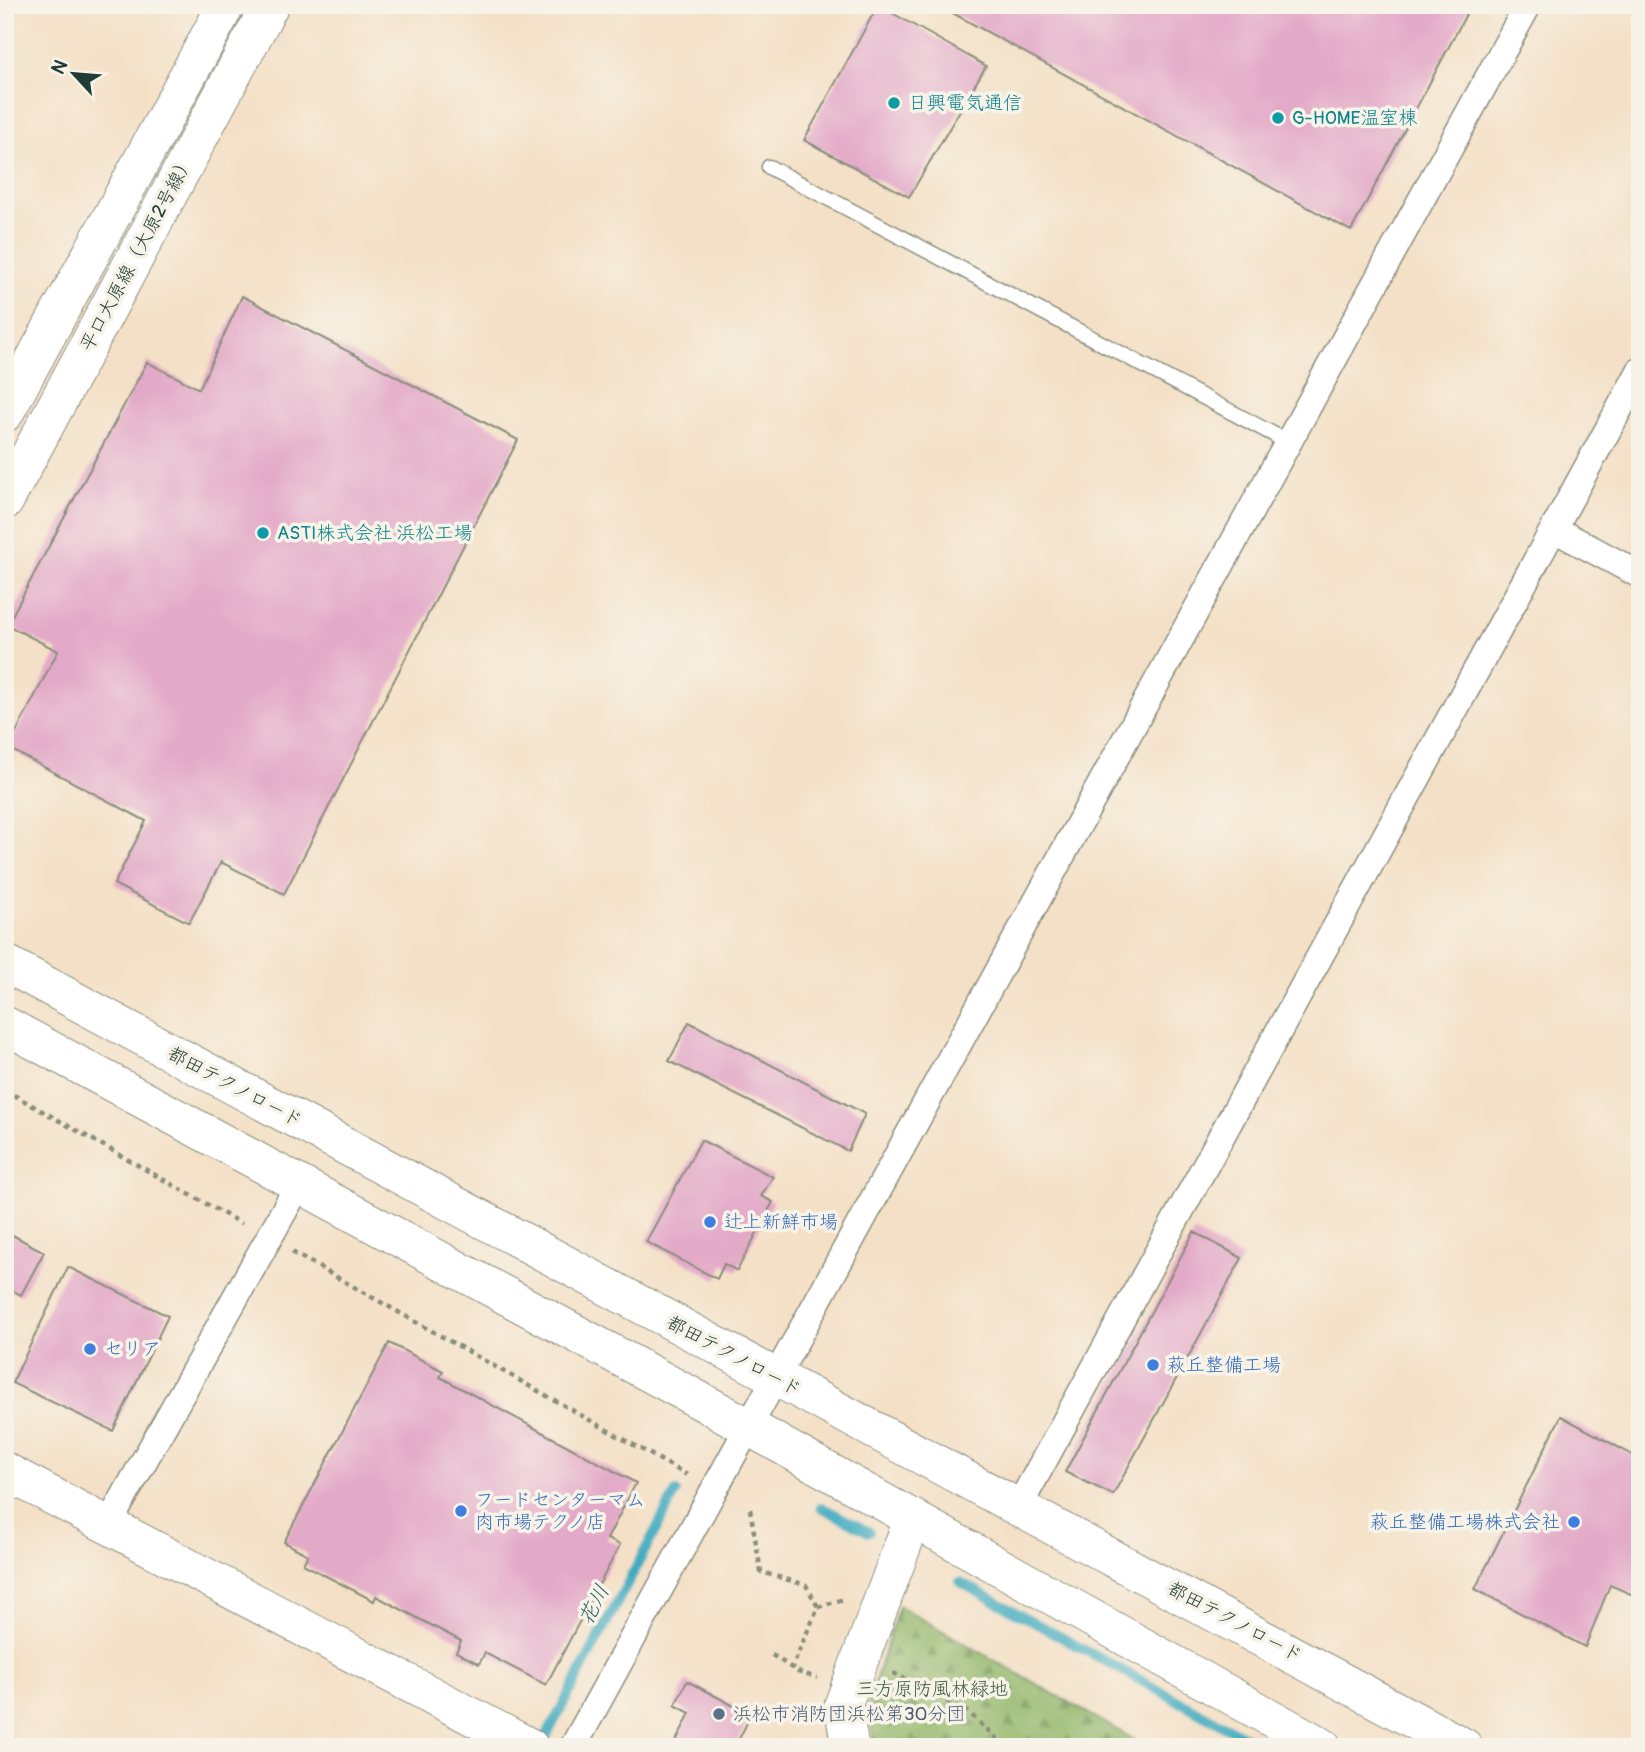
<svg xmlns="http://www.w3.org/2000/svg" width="1645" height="1752" font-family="Pangolin,'Klee One',sans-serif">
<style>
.forest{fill:url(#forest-firs);stroke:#597a50;stroke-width:2}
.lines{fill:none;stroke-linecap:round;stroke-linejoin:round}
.stream{stroke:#40abc0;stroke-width:10}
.building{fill:#e3a9c8}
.lane-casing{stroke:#8a8e7d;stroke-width:17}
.street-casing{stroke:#8a8e7d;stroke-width:29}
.secondary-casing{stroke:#8a8e7d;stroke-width:39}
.path{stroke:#8a8e7d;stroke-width:4.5;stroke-dasharray:5 5;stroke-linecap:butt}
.lane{stroke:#fff;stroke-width:14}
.street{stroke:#fff;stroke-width:26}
.secondary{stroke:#fff;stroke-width:37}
.culture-dot{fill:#0f9aa8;stroke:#f7f3e8;stroke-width:2.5}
.shop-dot{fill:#3f7fe0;stroke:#f7f3e8;stroke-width:2.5}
.service-dot{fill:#5c6f8a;stroke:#f7f3e8;stroke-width:2.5}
.labels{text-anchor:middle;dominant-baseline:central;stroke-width:7;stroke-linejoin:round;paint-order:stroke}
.culture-label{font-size:19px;fill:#0d838f;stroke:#f7f3e8;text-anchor:start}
.street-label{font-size:19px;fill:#1f3d34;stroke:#f7f3e8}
.shop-label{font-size:19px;fill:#366cbe;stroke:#f7f3e8;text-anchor:start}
.park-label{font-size:19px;fill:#3e5c42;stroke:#f7f3e8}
.service-label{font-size:19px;fill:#4e5e75;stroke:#f7f3e8;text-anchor:start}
.water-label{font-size:21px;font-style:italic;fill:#295e5e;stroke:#f7f3e8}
</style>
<defs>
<pattern id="forest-firs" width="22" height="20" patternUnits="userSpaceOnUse" patternTransform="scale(1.75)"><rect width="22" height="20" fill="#93b76b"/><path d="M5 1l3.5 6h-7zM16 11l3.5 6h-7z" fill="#779659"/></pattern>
</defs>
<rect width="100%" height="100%" fill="#f7f3e8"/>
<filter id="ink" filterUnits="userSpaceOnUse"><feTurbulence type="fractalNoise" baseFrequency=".0143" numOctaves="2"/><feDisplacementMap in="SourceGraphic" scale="14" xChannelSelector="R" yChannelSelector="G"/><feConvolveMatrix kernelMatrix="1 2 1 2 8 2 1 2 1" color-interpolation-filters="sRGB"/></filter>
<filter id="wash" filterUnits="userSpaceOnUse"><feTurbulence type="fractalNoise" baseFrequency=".00686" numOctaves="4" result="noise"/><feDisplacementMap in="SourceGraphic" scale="28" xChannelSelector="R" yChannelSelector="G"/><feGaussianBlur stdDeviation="1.57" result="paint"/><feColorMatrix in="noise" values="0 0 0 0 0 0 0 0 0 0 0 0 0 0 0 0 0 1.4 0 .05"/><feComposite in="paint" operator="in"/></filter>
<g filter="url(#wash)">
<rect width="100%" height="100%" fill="#f4e0c6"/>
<polygon class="forest" points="899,1606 1147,1747 877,1747 866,1709"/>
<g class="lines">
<g class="stream">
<polyline points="821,1507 869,1532"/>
<polyline points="960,1582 1263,1747"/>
<polyline points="547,1735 676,1492"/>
</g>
</g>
<g id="blocks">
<g class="building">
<polygon points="878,5 986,66 909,197 804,140"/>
<polygon points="938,5 1471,5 1351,231"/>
<polygon points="242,296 518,440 284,894 221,862 189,923 114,884 146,821 8,748 58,651 7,625 147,362 199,389"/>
<polygon points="689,1022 865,1114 848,1151 669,1061"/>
<polygon points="701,1140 773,1177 761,1196 773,1202 737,1271 724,1264 717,1279 646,1242"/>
<polygon points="5,1231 44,1252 21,1295 5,1287"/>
<polygon points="1194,1232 1242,1258 1113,1495 1065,1472"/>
<polygon points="68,1267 168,1316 113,1431 12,1383"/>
<polygon points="389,1343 443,1371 440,1377 636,1483 607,1539 620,1545 546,1685 485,1653 479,1664 456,1652 461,1641 376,1596 374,1601 303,1564 308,1555 284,1542"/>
<polygon points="1561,1416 1640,1459 1640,1598 1610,1585 1585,1647 1475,1589"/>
<polygon points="687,1681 751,1715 735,1747 673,1747 690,1713 675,1705"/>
</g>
</g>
</g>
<g filter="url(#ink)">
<use href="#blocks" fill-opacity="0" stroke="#8a8e7d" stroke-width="2"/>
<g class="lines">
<g class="lane-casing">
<polyline id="lane" points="769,167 1288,442"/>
</g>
<g class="street-casing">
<g id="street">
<polyline points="1554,529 1640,575"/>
<polyline points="1019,1506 1640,371"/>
<polyline points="107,1527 298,1186"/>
<polyline points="573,1747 1528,5"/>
</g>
</g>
<g class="secondary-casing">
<g id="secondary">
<polyline points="5,413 226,5"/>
<polyline points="5,501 270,5"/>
<polyline points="5,963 1464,1747"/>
<polyline points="5,1025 747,1426 1323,1747"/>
<polyline points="5,1471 530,1747"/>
<polyline points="850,1747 843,1705 913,1518"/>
</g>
</g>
<g class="path">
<polyline points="5,1090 242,1224"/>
<polyline points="292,1252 687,1475"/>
<polyline points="750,1509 761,1572 806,1585 818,1607 792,1668"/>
<polyline points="818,1607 844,1599"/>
<polyline points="772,1655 798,1672 817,1678"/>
<polyline points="893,1673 967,1711 1006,1747"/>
</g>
<use href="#lane" class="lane"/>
<use href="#street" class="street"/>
<use href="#secondary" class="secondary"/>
</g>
</g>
<g class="culture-dot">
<circle cx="894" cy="103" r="7"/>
<circle cx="1278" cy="118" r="7"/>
<circle cx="263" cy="533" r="7"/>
</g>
<g class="shop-dot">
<circle cx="710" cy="1222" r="7"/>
<circle cx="90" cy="1349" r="7"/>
<circle cx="1153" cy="1365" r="7"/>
<circle cx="461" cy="1511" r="7"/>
<circle cx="1574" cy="1522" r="7"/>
</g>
<circle class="service-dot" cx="719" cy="1714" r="7"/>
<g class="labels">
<g class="culture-label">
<text x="908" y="103">日興電気通信</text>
<text x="1292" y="118">G-HOME温室棟</text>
<text x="277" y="533">ASTI株式会社 浜松工場</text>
</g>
<g class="street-label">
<text transform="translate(137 253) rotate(-62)">平口大原線（大原2号線）</text>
<text transform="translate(235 1087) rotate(28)">都田テクノロード</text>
<text transform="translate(734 1356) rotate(28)">都田テクノロード</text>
<text transform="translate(1235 1622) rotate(28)">都田テクノロード</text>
</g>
<g class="shop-label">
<text x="724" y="1222">辻上新鮮市場</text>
<text x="104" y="1349">セリア</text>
<text x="1167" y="1365">萩丘整備工場</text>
<text x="475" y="1500">フードセンターマム<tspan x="475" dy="22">肉市場テクノ店</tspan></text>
<text x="1560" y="1522" text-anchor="end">萩丘整備工場株式会社</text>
</g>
<g class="park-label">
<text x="932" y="1689">三方原防風林緑地</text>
</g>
<g class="service-label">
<text x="733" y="1714">浜松市消防団浜松第30分団</text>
</g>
<g class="water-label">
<text transform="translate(594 1605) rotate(-62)">花川</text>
</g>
</g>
<rect width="1645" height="1752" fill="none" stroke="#f7f3e8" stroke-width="28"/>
<g transform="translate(74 74) rotate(296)" stroke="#f7f3e8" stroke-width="5" paint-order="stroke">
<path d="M0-5L12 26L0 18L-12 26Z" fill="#1f3d34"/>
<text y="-10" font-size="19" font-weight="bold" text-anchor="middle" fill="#1f3d34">N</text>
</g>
</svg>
